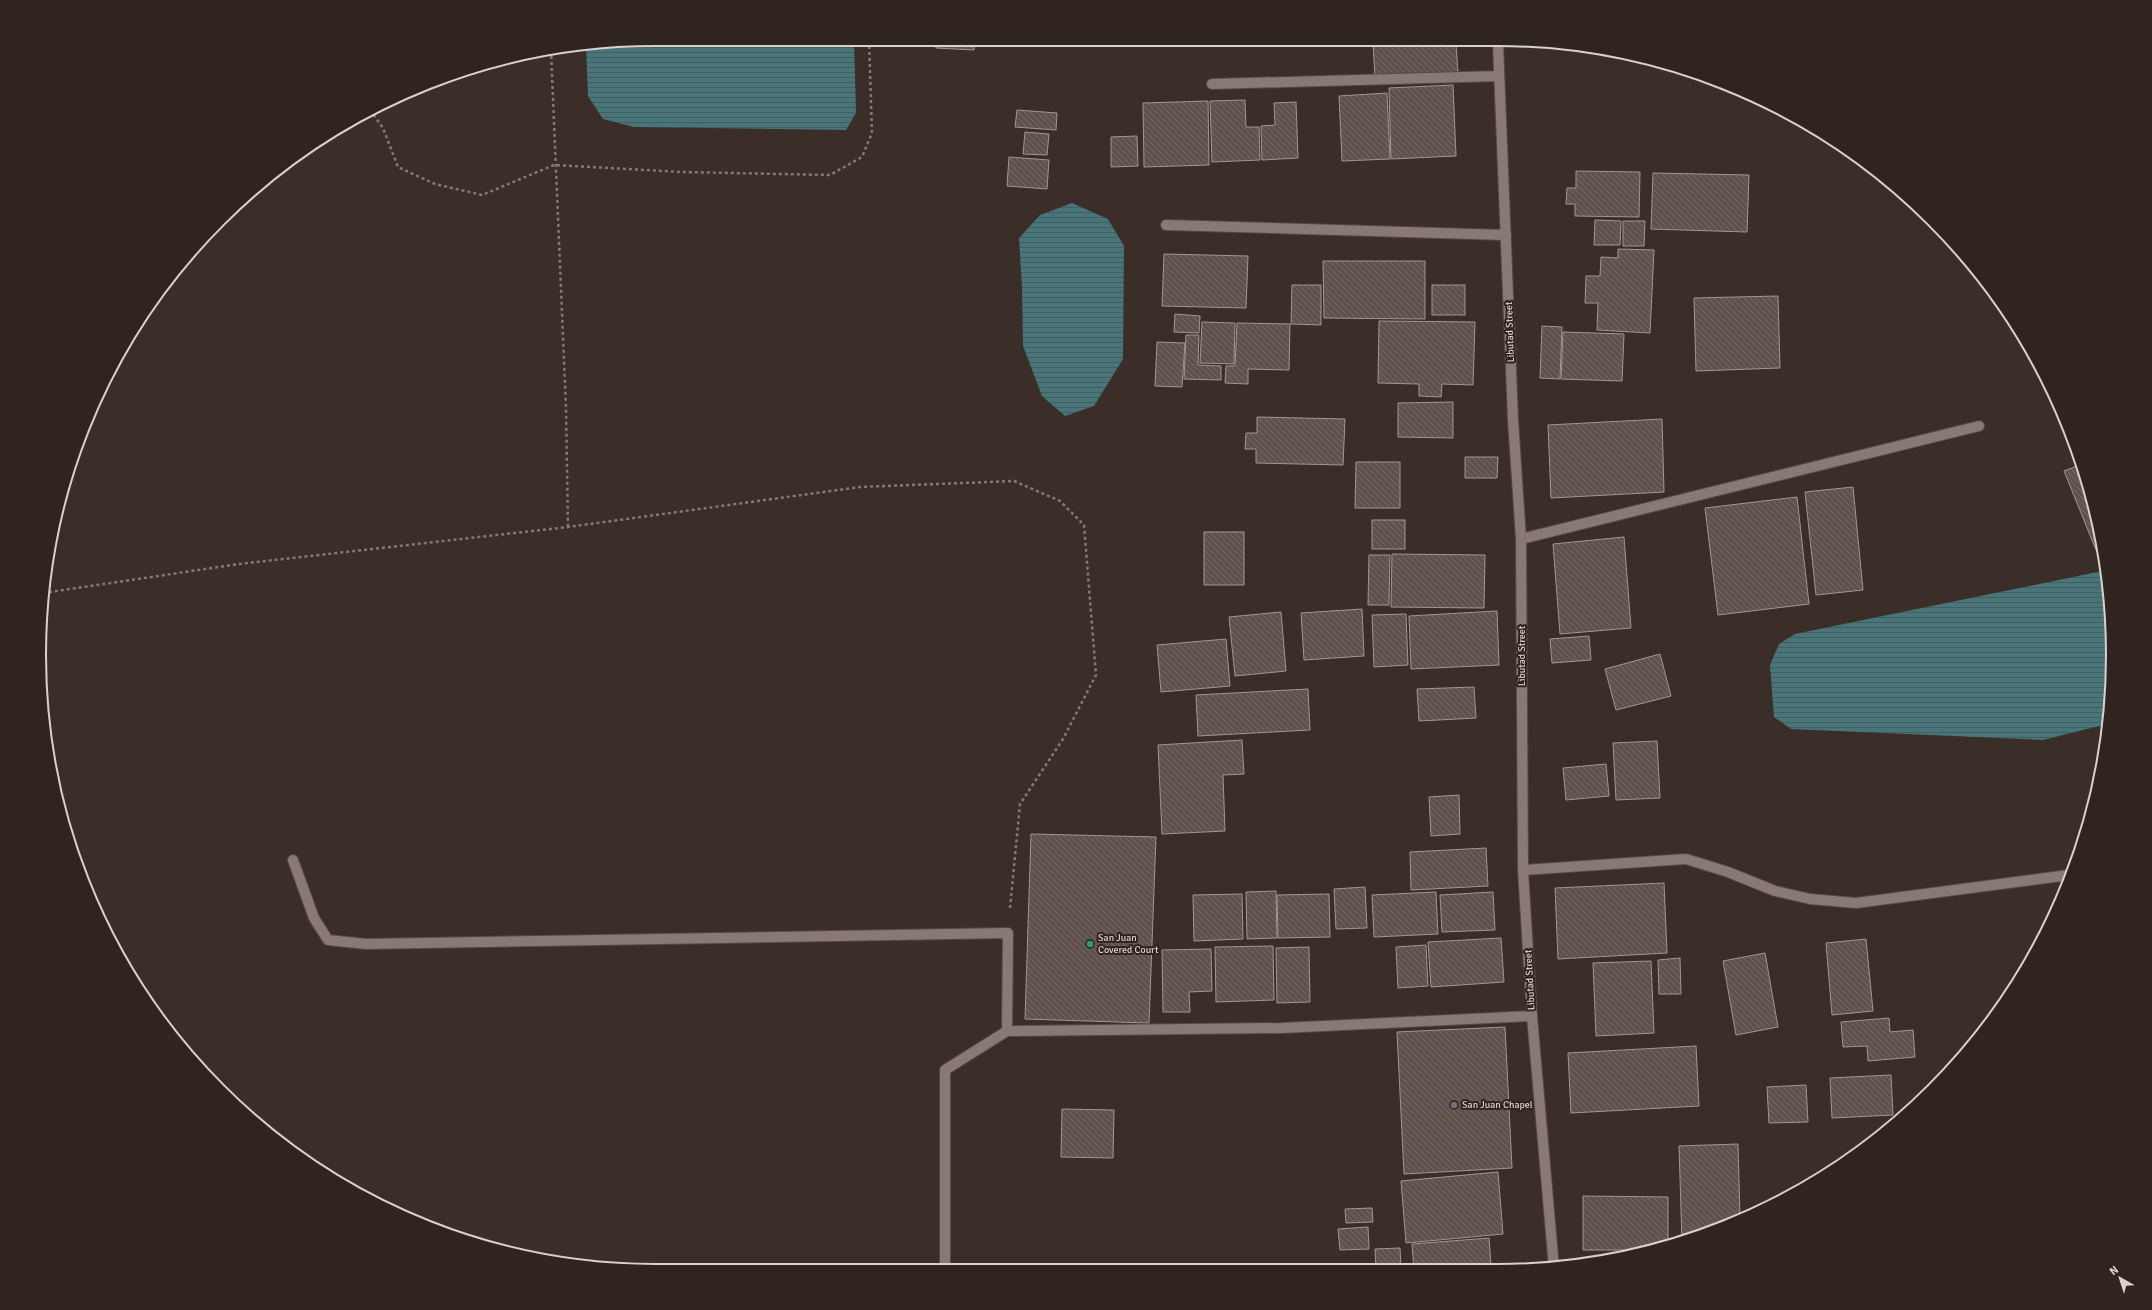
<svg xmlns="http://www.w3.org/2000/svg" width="2152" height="1310" font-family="Signika,sans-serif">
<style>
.water{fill:url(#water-rules)}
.building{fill:url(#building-back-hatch);stroke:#a5958f}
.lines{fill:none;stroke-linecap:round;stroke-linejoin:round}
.minor-casing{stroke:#554a46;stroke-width:12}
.path{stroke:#847a75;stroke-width:2.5;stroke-dasharray:3 3;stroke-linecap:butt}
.minor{stroke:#897974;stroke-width:10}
.leisure-dot{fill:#2e9e5b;stroke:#30241f;stroke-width:1.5}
.worship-dot{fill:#6b7280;stroke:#30241f;stroke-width:1.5}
.labels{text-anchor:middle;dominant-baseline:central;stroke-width:4;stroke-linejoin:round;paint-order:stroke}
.street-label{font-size:10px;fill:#d9d1cd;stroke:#30241f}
.poi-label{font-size:10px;fill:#d9d1cd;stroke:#30241f;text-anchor:start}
.rim{fill:none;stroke:#d9d1cd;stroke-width:2}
</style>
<defs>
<pattern id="water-rules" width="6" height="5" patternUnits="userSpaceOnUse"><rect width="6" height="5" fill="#477579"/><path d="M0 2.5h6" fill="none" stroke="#445d5e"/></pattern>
<pattern id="building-back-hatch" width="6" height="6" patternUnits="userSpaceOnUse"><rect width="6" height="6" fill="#5f514b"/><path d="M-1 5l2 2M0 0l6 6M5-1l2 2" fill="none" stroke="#756964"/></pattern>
</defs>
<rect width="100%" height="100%" fill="#3b2e29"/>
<g class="water">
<polygon points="655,39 854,40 856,113 846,130 634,127 603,119 588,96 586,44"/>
<polygon points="1072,203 1108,219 1124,246 1123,359 1094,406 1065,416 1042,396 1023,346 1022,288 1019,238 1040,215"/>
<polygon points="2107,570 2112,695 2107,724 2043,740 1791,729 1774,717 1770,665 1779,644 1795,634"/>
</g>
<g class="building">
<polygon points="936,41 975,41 974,50 936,48"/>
<polygon points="1373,43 1456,44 1458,72 1375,77"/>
<polygon points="1453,85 1456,156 1391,159 1389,88"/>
<polygon points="1387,93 1390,159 1342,161 1339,96"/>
<polygon points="1245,100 1246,127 1259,127 1260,160 1212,162 1210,101"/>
<polygon points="1208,101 1209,165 1144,167 1143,103"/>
<polygon points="1296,102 1298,158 1262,160 1261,126 1275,125 1274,103"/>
<polygon points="1017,110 1057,113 1056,130 1015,127"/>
<polygon points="1025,132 1049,134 1047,155 1023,154"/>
<polygon points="1137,136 1138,166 1111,167 1111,137"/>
<polygon points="1009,157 1049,160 1047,189 1007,186"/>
<polygon points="1576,171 1640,172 1639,217 1575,216 1575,204 1566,204 1567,188 1576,188"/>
<polygon points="1653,173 1749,175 1747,232 1651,229"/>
<polygon points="1595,220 1621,221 1620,245 1594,245"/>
<polygon points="1623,221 1645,221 1644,246 1623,246"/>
<polygon points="1618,249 1654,250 1650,333 1597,330 1598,303 1585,303 1586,276 1600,276 1601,257 1618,258"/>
<polygon points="1164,254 1248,256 1246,308 1162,306"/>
<polygon points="1323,261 1425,261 1425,319 1324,318"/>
<polygon points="1292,285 1321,285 1321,325 1291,324"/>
<rect x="1432" y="285" width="33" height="30"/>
<polygon points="1778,296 1780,368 1696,371 1694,298"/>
<polygon points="1175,314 1200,316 1199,333 1174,332"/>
<polygon points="1379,321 1475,322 1473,385 1442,384 1441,397 1419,396 1419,384 1378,383"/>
<polygon points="1202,322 1235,323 1234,364 1200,363"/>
<polygon points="1237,323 1290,324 1289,370 1248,369 1248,384 1225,383 1226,366 1235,366"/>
<polygon points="1542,326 1562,327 1560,379 1540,378"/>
<polygon points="1563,332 1624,334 1622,381 1561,379"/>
<polygon points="1186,335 1199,335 1198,365 1221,366 1221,380 1184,379"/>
<polygon points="1157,342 1185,343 1182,387 1155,386"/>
<polygon points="1453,402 1453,438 1398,437 1398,403"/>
<polygon points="1257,417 1345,419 1343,465 1256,463 1256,449 1245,449 1246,433 1257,433"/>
<polygon points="1662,419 1664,492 1551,498 1548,425"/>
<polygon points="1465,457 1498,457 1497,478 1465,478"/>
<polygon points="1356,462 1400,462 1400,508 1355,508"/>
<polygon points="2082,464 2102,548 2096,550 2064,471"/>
<polygon points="1853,487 1863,590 1816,595 1805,492"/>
<polygon points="1797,497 1809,604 1718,615 1705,508"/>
<rect x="1372" y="520" width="33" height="29"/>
<rect x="1204" y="532" width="40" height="53"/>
<polygon points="1624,537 1631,628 1560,634 1553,544"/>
<polygon points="1392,554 1485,555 1484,608 1391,607"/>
<polygon points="1369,555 1390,555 1389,605 1368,605"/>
<polygon points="1362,609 1364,656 1304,660 1301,613"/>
<polygon points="1497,611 1499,665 1411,669 1409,616"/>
<polygon points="1281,612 1286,671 1235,676 1229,617"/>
<polygon points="1406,614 1408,665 1374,667 1372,615"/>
<polygon points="1589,636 1591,660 1552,663 1550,639"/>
<polygon points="1226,639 1230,686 1161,692 1157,645"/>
<polygon points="1660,654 1671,696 1616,710 1605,669"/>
<polygon points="1474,687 1476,718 1419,721 1417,689"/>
<polygon points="1308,689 1310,730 1198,736 1196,695"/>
<polygon points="1242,740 1244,774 1223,775 1225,831 1162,834 1158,745"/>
<polygon points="1657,741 1660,798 1616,800 1613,743"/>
<polygon points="1606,764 1609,796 1566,800 1563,768"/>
<polygon points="1459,795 1460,834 1431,836 1429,797"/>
<polygon points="1031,834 1156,837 1149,1023 1025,1019"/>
<polygon points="1486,848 1488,886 1411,890 1410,852"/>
<polygon points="1664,883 1667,953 1558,959 1555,888"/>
<polygon points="1365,887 1367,928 1336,929 1334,889"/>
<polygon points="1276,891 1277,938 1247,939 1246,892"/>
<polygon points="1436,892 1438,934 1374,937 1372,895"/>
<polygon points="1493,892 1495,930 1442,932 1440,895"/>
<polygon points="1242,894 1243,939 1194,941 1193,895"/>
<polygon points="1329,894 1330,937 1278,938 1277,895"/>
<polygon points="1501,938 1504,982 1431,987 1428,942"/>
<polygon points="1866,939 1873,1011 1832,1015 1826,943"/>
<polygon points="1426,945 1428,986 1398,988 1396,947"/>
<polygon points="1273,946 1274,1000 1216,1002 1215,947"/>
<polygon points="1309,947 1310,1002 1277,1003 1276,948"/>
<polygon points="1211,949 1212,991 1189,992 1190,1012 1163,1012 1162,950"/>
<polygon points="1765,953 1778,1027 1736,1035 1723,961"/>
<polygon points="1680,958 1681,994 1659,994 1658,960"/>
<polygon points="1651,961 1654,1033 1596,1036 1593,963"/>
<polygon points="1889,1018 1890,1032 1913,1030 1915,1057 1868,1061 1867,1046 1843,1047 1841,1022"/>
<polygon points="1505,1027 1512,1168 1404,1174 1397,1032"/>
<polygon points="1696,1046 1699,1106 1571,1113 1568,1053"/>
<polygon points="1891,1075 1893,1115 1832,1118 1830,1078"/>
<polygon points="1806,1085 1808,1122 1769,1123 1767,1087"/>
<polygon points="1062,1109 1114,1110 1113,1158 1061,1157"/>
<polygon points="1738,1144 1740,1218 1695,1238 1682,1242 1679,1146"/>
<polygon points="1498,1172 1503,1234 1406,1243 1401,1181"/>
<polygon points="1583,1196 1668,1197 1668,1246 1650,1250 1583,1250"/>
<polygon points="1372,1208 1373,1222 1346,1223 1345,1209"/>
<polygon points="1368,1227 1369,1249 1340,1250 1338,1229"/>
<polygon points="1489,1238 1491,1265 1446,1269 1414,1269 1412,1244"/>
<polygon points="1400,1248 1401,1267 1376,1269 1375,1249"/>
<polygon points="1606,1255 1632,1255 1605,1261"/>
</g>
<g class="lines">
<g class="minor-casing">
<g id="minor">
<polyline points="1498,44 1513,420 1521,539 1523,870 1532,1016 1554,1268"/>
<polyline points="1212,84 1499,76"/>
<polyline points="1166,225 1506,235"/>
<polyline points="1521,539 1979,426"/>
<polyline points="293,860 314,918 328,940 366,944 1008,933 1007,1031 945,1070 945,1267"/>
<polyline points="1523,870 1686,859 1728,872 1775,891 1810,899 1856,903 2069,875"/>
<polyline points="1007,1031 1282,1028 1532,1016"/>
</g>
</g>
<g class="path">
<polyline points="551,50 566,408 568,527"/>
<polyline points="370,110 383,128 398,167 435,184 482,195 554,165 682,172 830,175 862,157 872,133 869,40"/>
<polyline points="43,593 239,564 568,527 860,487 1014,481 1060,501 1084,525 1096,675 1063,739 1020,804 1010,908"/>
</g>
<use href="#minor" class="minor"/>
</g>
<circle class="leisure-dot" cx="1090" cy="944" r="4"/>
<circle class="worship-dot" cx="1454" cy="1105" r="4"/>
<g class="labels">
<g class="street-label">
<text transform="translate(1510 332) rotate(-92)">Libutad Street</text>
<text transform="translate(1522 656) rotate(-90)">Libutad Street</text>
<text transform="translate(1530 980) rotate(-93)">Libutad Street</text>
</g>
<g class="poi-label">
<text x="1098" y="938">San Juan<tspan x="1098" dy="12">Covered Court</tspan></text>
<text x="1462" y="1105">San Juan Chapel</text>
</g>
</g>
<path d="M0 0H2152V1310H0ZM655 46H1497A609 609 0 0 1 2106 655V655A609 609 0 0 1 1497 1264H655A609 609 0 0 1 46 655V655A609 609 0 0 1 655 46Z" fill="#30241f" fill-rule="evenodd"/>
<path class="rim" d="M655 46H1497A609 609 0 0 1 2106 655V655A609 609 0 0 1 1497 1264H655A609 609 0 0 1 46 655V655A609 609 0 0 1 655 46Z"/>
<g transform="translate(2120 1278) rotate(321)" stroke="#30241f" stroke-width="3" paint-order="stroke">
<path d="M0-3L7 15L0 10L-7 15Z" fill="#d9d1cd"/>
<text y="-6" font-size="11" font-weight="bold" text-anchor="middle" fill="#d9d1cd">N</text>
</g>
</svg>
